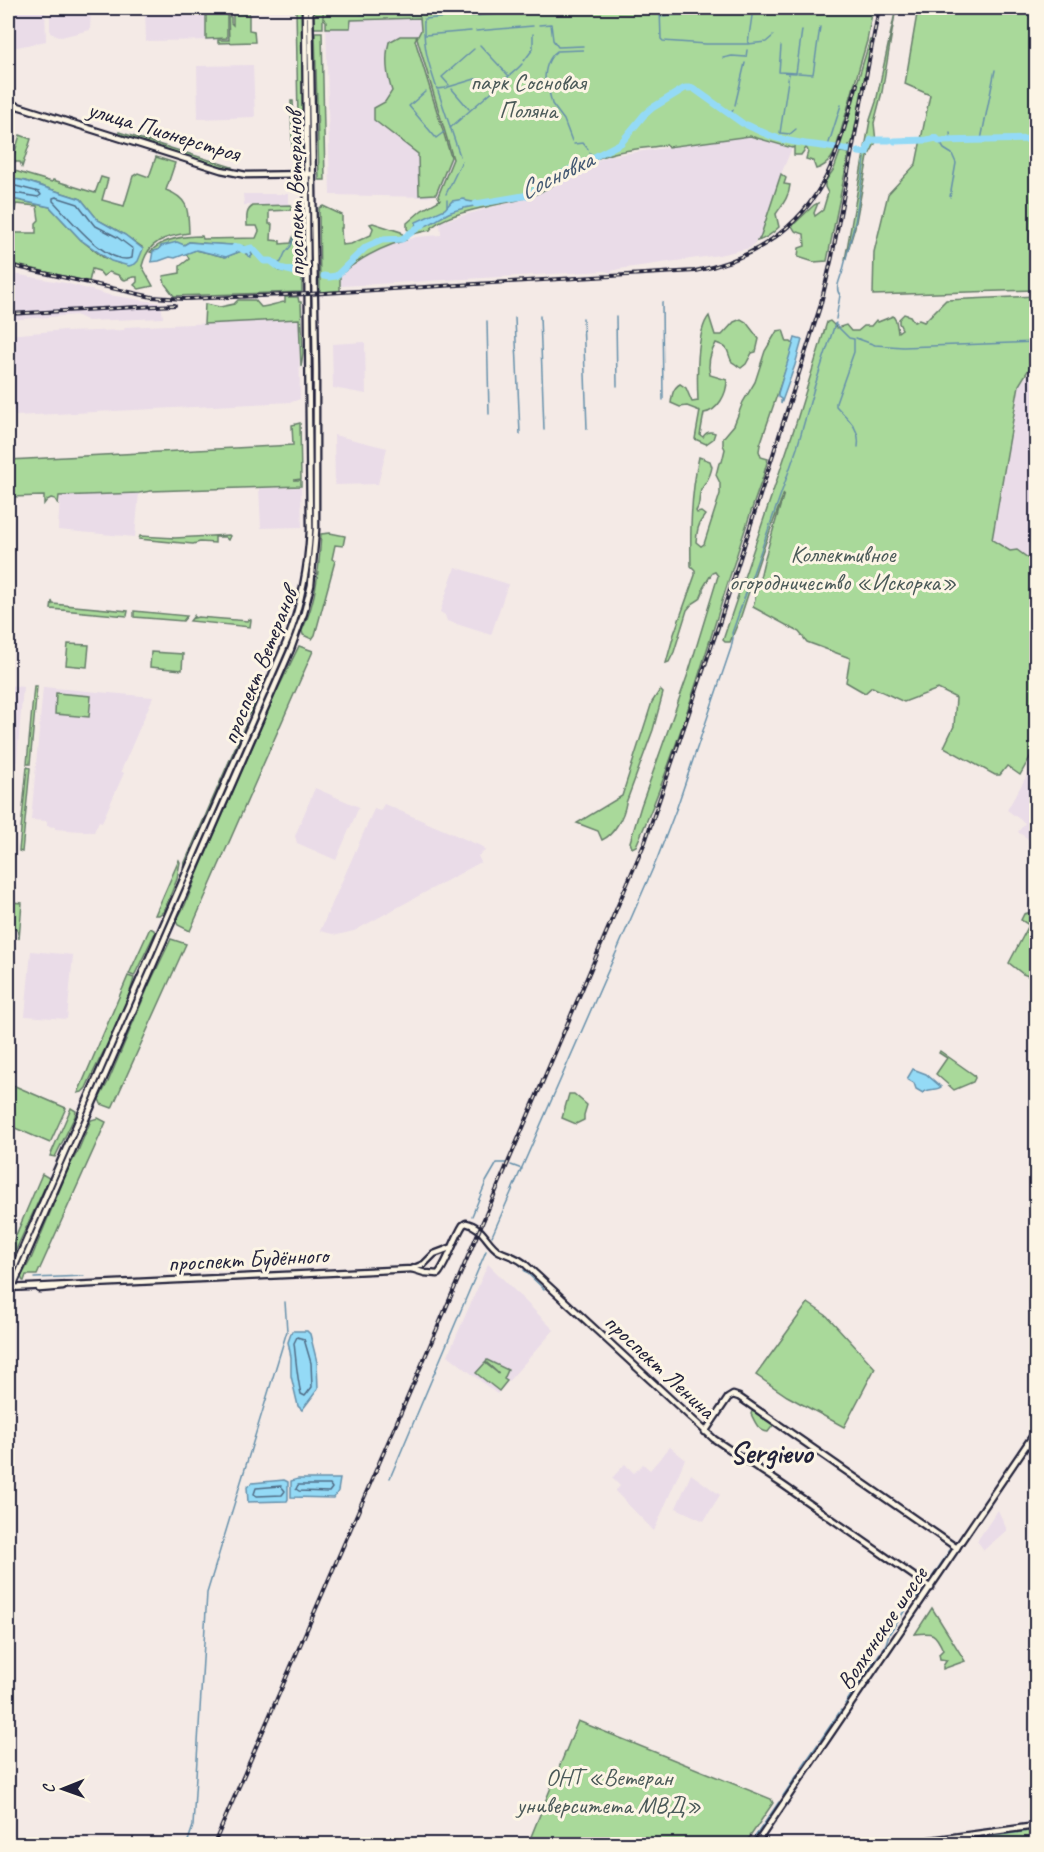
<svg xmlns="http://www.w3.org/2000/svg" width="1044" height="1852" font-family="Caveat,sans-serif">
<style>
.built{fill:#eadce8}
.green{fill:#a9d99a;stroke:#667e6a;stroke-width:1.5}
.water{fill:#94daf6;stroke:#6690ab;stroke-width:1.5}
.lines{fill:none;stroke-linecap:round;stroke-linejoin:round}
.shore{stroke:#506c86;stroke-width:1.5}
.stream{stroke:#6690ab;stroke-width:1.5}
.river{stroke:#94daf6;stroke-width:7}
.tertiary-casing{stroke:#22223b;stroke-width:9}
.secondary-casing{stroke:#22223b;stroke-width:9}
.tertiary{stroke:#fcf5e5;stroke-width:4.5}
.secondary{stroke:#fcf5e5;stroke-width:4.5}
.rail-casing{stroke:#22223b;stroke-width:4}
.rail{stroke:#fcf5e5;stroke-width:1.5;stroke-dasharray:4.5;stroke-linecap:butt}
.labels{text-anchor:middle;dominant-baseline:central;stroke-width:6;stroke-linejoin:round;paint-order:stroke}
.park-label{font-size:24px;fill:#4a5958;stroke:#fcf5e5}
.street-label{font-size:24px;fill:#22223b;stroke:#fcf5e5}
.water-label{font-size:26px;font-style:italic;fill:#445973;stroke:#fcf5e5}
.district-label{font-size:30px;font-weight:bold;fill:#22223b;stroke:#fcf5e5}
</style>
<rect width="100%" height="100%" fill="#f4eae6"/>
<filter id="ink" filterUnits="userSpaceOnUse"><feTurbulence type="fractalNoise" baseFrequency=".0167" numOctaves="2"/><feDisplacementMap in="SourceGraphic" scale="12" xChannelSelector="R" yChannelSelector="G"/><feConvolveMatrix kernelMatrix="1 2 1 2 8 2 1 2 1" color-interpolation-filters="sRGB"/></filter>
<g filter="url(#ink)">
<g class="built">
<polygon points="8,8 45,8 46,41 8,49"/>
<polygon points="50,8 91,8 90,30 61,37 50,33"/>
<polygon points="145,8 228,8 229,40 146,41"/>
<polygon points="415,17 420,18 421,30 458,159 441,194 428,197 330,195 326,21"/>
<polygon points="253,65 255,117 198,119 197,66"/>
<polygon points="750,136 792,148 781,174 760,238 750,248 719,255 619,269 612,271 612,273 605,271 341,286 340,275 357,261 376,250 416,237 441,235 440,222 528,197 572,172 608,156"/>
<polygon points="243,194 288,194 289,205 244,205"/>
<polygon points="8,273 66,283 109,295 161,303 163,318 88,321 76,315 8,320"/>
<polygon points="299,319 300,399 292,402 15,416 14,411 8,410 8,335 65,330 66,332 124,330 125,327"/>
<polygon points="365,342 366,394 333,388 332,344"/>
<polygon points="1033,369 1036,372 1036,564 1017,550 1011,551 992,540 1019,385"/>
<polygon points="334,435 387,448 378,484 335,485"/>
<polygon points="301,487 302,527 261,528 259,488"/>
<polygon points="139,493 135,537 58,530 60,496"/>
<polygon points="455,567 508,584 491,635 447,621 445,615 440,612"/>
<polygon points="8,685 23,687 12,818 8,818"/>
<polygon points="43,687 153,697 121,771 124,773 102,822 99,821 94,832 55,829 55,827 47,826 47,821 31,820"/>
<polygon points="1036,760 1036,844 1018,832 1025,823 1007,810"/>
<polygon points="315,788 359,807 336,860 297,843 295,836"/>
<polygon points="384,804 483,847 485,851 478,856 481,862 354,931 337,935 320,931 374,809 380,811"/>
<polygon points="31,951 73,955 67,1019 25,1016"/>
<polygon points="488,1264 554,1330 497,1394 448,1355"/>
<polygon points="670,1447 685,1459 654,1531 615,1491 620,1486 612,1478 625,1464 634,1473 643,1464 650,1470"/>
<polygon points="691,1474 720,1495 704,1521 676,1508"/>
<polygon points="998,1510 1007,1530 984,1550 977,1541"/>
</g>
<g class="green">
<polygon points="206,8 227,8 227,38 206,39"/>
<polygon points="233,8 236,8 236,12 249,12 249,30 254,31 255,42 218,43 218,40 229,40 228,16 231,17 231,23 233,25"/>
<polygon points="296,8 304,8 305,129 304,130 298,119"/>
<path d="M313 8H323V17L324 8H873L867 41 837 145C832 145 823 145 816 145 809 144 802 142 795 143L819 148 828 146 836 148C833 158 826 166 816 169L813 161 806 159 808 151 807 149 806 148 801 155H794V147L792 148 750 136 668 147 667 145C648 148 624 149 607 155 577 164 555 189 525 198 503 205 442 212 430 230L413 234 407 229V223L422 210 440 200 438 196 453 159 417 38 421 30 420 18 351 20 350 28H326V21L323 18V28H314Z"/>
<polygon points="896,8 882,92 874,123 876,142 868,157 855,227 845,260 870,120 876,102"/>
<polygon points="918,8 1036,8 1036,290 873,295 874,252 888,194 916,164 930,95 905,84"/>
<polygon points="315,32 322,32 325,180 319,180"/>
<path d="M400 36H417L415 40 451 157 436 194 419 195 418 154 374 120V108L385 102 392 91C387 76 385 58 389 42Z"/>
<polygon points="870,40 872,40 855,130 852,144 849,145 851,149 838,147"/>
<polygon points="291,101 293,101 294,119 303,140 302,152 297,152 297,149 292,149"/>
<polygon points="119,132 232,167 232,170 119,135"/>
<polygon points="20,135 31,139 22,167 20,162 16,162 13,158"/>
<polygon points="840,152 849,153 827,261 814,262 798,257 799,248 805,246 804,234 795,231 792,226 814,205 818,203 814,213 815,216 823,210 828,193 825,187 825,182 834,169"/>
<path d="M156 157 175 163 166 190C190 199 188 211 189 233 165 236 148 241 142 266L153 286 139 289 134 285 137 282V277H133L125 280 122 279 118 275 109 272 103 276 99 271 92 269 89 282 8 263V241H10V233H36V223L39 220 37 206 16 204 15 209H9L8 198 50 207 81 240 103 257 120 264 139 255 142 247 120 232 98 220 81 199 25 181 8 178V169L52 182 53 180 95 193 101 177 108 179 102 200 124 206 133 176 138 173 149 177Z"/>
<path d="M781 174 786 178 784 184 790 185C789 197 782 205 776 214L779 227C773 233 766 239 757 241L760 238Z"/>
<path d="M291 205V210L269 211V224H272L271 240 280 241V244L291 243 296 229 295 209H301L298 253 302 271 282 268 272 260H265L252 247C245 249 241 244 234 245 219 245 204 243 189 242L184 245C167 240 164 248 153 253L150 252C163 238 184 236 202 236L203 239 256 238 259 231 257 226H247C247 218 245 211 253 206Z"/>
<path d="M323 206 342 215V228H341L342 245 351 244 371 235 373 228 370 224 373 223 401 232 406 240C381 247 360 258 340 275V291L320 292 319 208Z"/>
<polygon points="196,250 225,257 244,250 246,254 252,255 251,253 253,252 264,263 271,262 279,271 302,274 302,292 174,296 165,284 163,276 180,273 180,266 189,259 186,253"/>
<polygon points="1036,296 1036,367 1032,364 1019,385 992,540 1010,551 1017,550 1036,564 1036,747 1020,775 1007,766 1000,775 995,775 944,747 954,726 956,698 938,689 904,702 872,687 865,693 846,682 850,658 807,642 799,632 753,607 764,561 784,493 760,558 741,616 730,642 725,642 723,640 796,423 827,322 830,321 837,328 846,325 851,331 858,331 864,326 871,326 876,320 878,322 893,316 896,321 898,332 902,329 899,323 899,319 904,314 910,316 914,322 919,320 924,322 946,300"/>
<path d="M285 297H298L299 302H301L303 353 301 367 299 319 204 324 205 304 220 307 234 304 238 300H255L261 307C269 307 276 303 285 302Z"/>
<path d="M709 316 715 335H722L734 322 741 319 746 322 759 339 756 352 752 353 746 364 741 368C740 368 733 362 732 362 726 351 731 348 716 343 710 353 707 363 710 375L727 380C727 394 718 411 704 413L700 435 703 437C706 432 710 431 715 433L713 439 706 444 695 439 700 411 687 406 680 407 671 403C672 395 673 388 680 384L686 388 692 402 698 401C697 381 696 331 709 316Z"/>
<path d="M783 330 787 342H791L794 345 760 445 759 451 761 457 768 459 763 477C719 599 689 727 636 846L632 848 630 842 641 806 689 671 718 576 715 572 712 573 703 588V592L700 599 692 604 687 610 674 652 669 662 666 663 674 634 695 575V570L691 566C690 530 691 492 699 457L710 461 712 467C710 479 706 481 701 490 698 497 701 504 696 511L697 513 701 512 705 515C698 523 697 532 696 542L701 546 704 544 720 494V483L716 475 719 463 722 462 725 449 723 445V438L734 425 743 402 755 382 765 351 777 331Z"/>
<polygon points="300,423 301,479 294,480 301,480 301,486 151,491 139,493 59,496 58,504 55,499 51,498 47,500 44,504 44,496 10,497 9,460 293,445 292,425"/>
<path d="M330 533 345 536 343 546 335 545 332 559 335 561 315 635 312 639 303 635 302 631C317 600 319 567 321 534Z"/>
<polygon points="229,535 230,536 228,540 225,537 215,537 215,543 200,542 193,544 139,539 140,536 175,538"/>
<polygon points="52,601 53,604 128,611 127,616 51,609"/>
<polygon points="134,611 187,616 183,621 134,617"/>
<polygon points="194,616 194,618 198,617 248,621 248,619 251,620 250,627 190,621"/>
<polygon points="68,644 89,645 87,667 66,665"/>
<polygon points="299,646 313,651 190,931 178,925 176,921 185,905 201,865 275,695"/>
<polygon points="151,652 183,654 182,670 150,667"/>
<path d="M255 685 261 687C260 694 258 702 254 708 251 714 244 718 240 725L238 724Z"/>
<polygon points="34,686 37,686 30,764 27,764"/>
<path d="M660 690 663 693 653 730 626 803C624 816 614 835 602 840L598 831 577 823 622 796 652 702Z"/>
<polygon points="56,693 91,696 89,717 55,714"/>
<polygon points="249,720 183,872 183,867 245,725"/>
<polygon points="27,767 30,768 22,852 19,851"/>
<polygon points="179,860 180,862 177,879 164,911 159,915 155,915"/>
<polygon points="11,902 22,903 19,939 17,929 9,925"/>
<polygon points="1032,912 1033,921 1036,927 1036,979 1023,974 1009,963 1029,925 1021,920 1024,914"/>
<polygon points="150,928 154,930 155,933 134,976 129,974"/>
<polygon points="171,939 186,944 112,1108 101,1104 99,1099 108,1082 149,985"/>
<path d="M128 976 134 978C124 1017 102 1052 86 1088L82 1092 78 1093Z"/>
<polygon points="940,1051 974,1075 975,1078 973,1082 954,1090 936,1074 947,1058 939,1053"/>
<polygon points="8,1083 66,1108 50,1143 8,1125"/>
<polygon points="569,1094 574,1094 587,1105 584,1115 584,1120 576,1124 562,1118"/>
<polygon points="71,1108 76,1111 75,1116 55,1157 50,1156"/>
<polygon points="98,1118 106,1122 37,1275 26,1275 24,1281 23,1281 21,1277 31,1259 69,1167 78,1151 91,1120"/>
<polygon points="42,1174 49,1178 9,1265 8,1264 8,1254"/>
<polygon points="808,1303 827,1316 875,1368 844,1427 787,1396 756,1375"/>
<polygon points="487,1360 508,1370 504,1379 507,1381 499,1391 476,1373 485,1363 499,1374 486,1362"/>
<path d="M753 1409 774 1424 768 1432C758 1431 755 1422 751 1414Z"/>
<path d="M932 1608 965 1661 943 1669V1666L947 1660 940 1659 939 1654 943 1650C935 1632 933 1632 915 1634Z"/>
<polygon points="578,1721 771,1799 773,1803 745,1844 528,1844"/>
<polygon points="1036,1829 1036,1844 926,1844"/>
</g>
<g class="water">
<polygon points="8,178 25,181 81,199 98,220 125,235 143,249 138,261 135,264 129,266 111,261 81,240 50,207 8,198"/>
<path d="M464 199 467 201 485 204C473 206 462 208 451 212 439 217 429 228 415 228L416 222 445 209 452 201Z"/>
<path d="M177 242 184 245 189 242C207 244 226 244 243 246L244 250 249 248 252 255 251 257 248 256 244 250 226 257 196 250 175 258 170 257 159 261 151 262 153 251 158 250 161 246Z"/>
<polygon points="795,338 802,340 795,365 781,404 781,399 778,397 778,393"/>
<path d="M913 1069 926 1074 941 1087C935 1091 928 1088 923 1093L916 1089 914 1083 907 1079Z"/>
<polygon points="292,1331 307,1331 310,1334 317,1362 318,1389 302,1410 298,1406 291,1376 291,1357 288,1342"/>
<polygon points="298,1479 340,1479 338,1491 334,1498 291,1497 291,1481"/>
<polygon points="284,1480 288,1482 288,1499 287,1501 248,1502 247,1487 252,1483"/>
</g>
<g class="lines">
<g class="shore">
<polyline points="8,184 39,192 41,195 38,197 8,192"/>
<path d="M56 197 78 204 94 225 117 237 133 249 132 258C107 267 69 217 53 201V198Z"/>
<path d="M297 1337 304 1339 311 1363 312 1387 305 1396 301 1394C297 1377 296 1360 294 1343Z"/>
<polygon points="298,1485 330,1485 332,1488 329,1492 299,1491 296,1489"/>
<polygon points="281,1486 285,1491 282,1495 257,1496 254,1494 256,1488"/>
</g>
<g class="stream">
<polyline points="357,8 361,14 413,12"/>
<polyline points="660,8 661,39 663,41 706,44 748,44 766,42 773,36"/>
<polyline points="417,12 508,8"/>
<polyline points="538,12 617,8"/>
<polyline points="660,16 746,10"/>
<path d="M449 17 424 19C423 47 428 62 437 89L445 88 475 79 501 83C508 76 515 72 522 64"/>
<polyline points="454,17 534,12"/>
<polyline points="539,25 551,24 553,40 558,47 583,46"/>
<polyline points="476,31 533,26"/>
<polyline points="425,35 471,31"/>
<polyline points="748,43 753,9 775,8"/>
<polyline points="480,45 508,75"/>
<polyline points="781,46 779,72 796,73 802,30"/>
<polyline points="723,58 732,56 746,57 747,50"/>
<polyline points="524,61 533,49 533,34"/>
<polyline points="798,73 813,74 820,27"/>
<polyline points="789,74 780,133 790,134 796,129"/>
<path d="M569 82 547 83 545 80C545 69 548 58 557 51L583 50"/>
<polyline points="449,85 442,77 474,49"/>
<polyline points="548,87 552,104 564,120 572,141"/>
<polyline points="452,89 469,109"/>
<polyline points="426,91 409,106 436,138 444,132"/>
<polyline points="438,91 460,156"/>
<polyline points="735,105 745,63"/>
<polyline points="730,115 733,110"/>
<polyline points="450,128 497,87"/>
<polyline points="950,133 951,140"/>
<polyline points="779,139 780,137"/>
<polyline points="981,140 995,70"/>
<polyline points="939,141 944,149 952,154 956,163 950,197"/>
<polyline points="574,144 583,143 588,149"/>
<polyline points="828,146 841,105"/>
<polyline points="590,153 592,157"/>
<polyline points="446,194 462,161"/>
<polyline points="447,206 447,200"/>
<polyline points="276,265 281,262 285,253 291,246 300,221"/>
<polyline points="842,274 855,222 866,153"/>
<polyline points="662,302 663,400"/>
<polyline points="540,316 544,430"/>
<polyline points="616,316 617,386"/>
<polyline points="515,318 520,434"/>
<polyline points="583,318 587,429"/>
<path d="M836 319 840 295C835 289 839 282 841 275"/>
<polyline points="487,321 489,414"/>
<path d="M836 323 835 324 849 338 854 339V352L836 403V406C847 418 861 428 858 447"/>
<polyline points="856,338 875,345 903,347 1036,342"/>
<polyline points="511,1165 522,1169"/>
<polyline points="472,1216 486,1182 497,1163 506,1163"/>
<polyline points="492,1236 657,859 677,807 731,648 733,638 732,633 797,448 814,388 835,324"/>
<polyline points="494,1252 516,1262"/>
<polyline points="518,1263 521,1266"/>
<polyline points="524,1270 544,1289"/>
<polyline points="34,1278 84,1276"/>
<polyline points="390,1478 486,1251"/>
<polyline points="931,1579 950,1550"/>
<polyline points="923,1591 925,1588"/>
<polyline points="910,1602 913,1598 918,1597 921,1594"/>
<polyline points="883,1649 886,1644 889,1634 907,1607"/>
<polyline points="845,1704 880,1653"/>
<polyline points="820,1741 841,1710"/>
<polyline points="802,1767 818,1744"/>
<polyline points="783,1796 798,1774"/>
<polyline points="187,1844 193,1826 207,1593 287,1331 285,1302"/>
<polyline points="750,1844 779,1802"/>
<polyline points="935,1844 1036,1830"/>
</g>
<g class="river">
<path d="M747 125C756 129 765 134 774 137 798 145 824 145 849 150"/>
<polyline points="895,141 927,140 936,138 939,141 1036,139"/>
<polyline points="859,152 866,153 871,140 889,140"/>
<polyline points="476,204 529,195 542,184 621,143 644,115 652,108 685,88 693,88 742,123"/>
<polyline points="235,247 239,247 244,250 252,248 264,261 271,261 280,268 300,273"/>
<polyline points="324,276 329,277 336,276 366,247 382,240 402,239 423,224"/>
</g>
<g class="tertiary-casing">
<g id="tertiary">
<polyline points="8,103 221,170 246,175 313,174"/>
<path d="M412 1269 425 1273 438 1274C447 1264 454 1239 463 1225L466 1223C484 1227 486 1243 499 1251 509 1256 518 1257 526 1265L714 1439 783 1485 931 1588"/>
<polyline points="8,1288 412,1269 424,1264 434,1254 450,1248"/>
<polyline points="39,1289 63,1287"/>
<polyline points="705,1432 728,1398 733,1395 739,1397 957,1548"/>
</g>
</g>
<g class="secondary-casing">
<g id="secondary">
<path d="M8 1282 289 636C302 601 308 567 310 530L305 8"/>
<polyline points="8,1291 11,1291 291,649 304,613 311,585 316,530 316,371 310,8"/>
<polyline points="756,1844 1036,1431"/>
<polyline points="901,1844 1036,1826"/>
</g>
</g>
<use href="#tertiary" class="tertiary"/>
<use href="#secondary" class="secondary"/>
<g class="rail-casing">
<g id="rail">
<path d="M8 265 152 297 185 299 308 294 695 271C751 260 799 230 826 177 840 148 848 115 857 84"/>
<polyline points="8,314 175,305"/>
<polyline points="214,1844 425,1357 645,842 720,621 820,307 832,257 879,8"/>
</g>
</g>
<use href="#rail" class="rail"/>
</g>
</g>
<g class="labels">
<g class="park-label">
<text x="528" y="82">парк Сосновая<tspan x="528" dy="28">Поляна</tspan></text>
<text x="843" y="554">Коллективное<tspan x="843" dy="28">огородничество «Искорка»</tspan></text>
<text x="609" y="1777">ОНТ «Ветеран<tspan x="609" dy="28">университета МВД»</tspan></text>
</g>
<g class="street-label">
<text transform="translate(164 131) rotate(17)">улица Пионерстроя</text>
<text transform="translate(295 194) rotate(-91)">проспект Ветеранов</text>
<text transform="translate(259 666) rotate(-68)">проспект Ветеранов</text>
<text transform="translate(248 1259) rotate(-3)">проспект Будённого</text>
<text transform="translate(660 1366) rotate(43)">проспект Ленина</text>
<text transform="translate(882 1628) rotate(-56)">Волхонское шоссе</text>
</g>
<g class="water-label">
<text transform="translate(556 175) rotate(-26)">Сосновка</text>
</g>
<g class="district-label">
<text x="771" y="1453">Sergievo</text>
</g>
</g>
<rect width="1044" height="1852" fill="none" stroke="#fcf5e5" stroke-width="30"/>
<rect x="15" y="15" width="1014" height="1822" fill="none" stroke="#22223b" stroke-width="2" filter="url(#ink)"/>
<g transform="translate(63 1789) rotate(269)" stroke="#fcf5e5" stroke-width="4.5" paint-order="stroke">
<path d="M0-4.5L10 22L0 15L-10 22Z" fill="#22223b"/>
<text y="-9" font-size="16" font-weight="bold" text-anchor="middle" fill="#22223b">С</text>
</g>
</svg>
